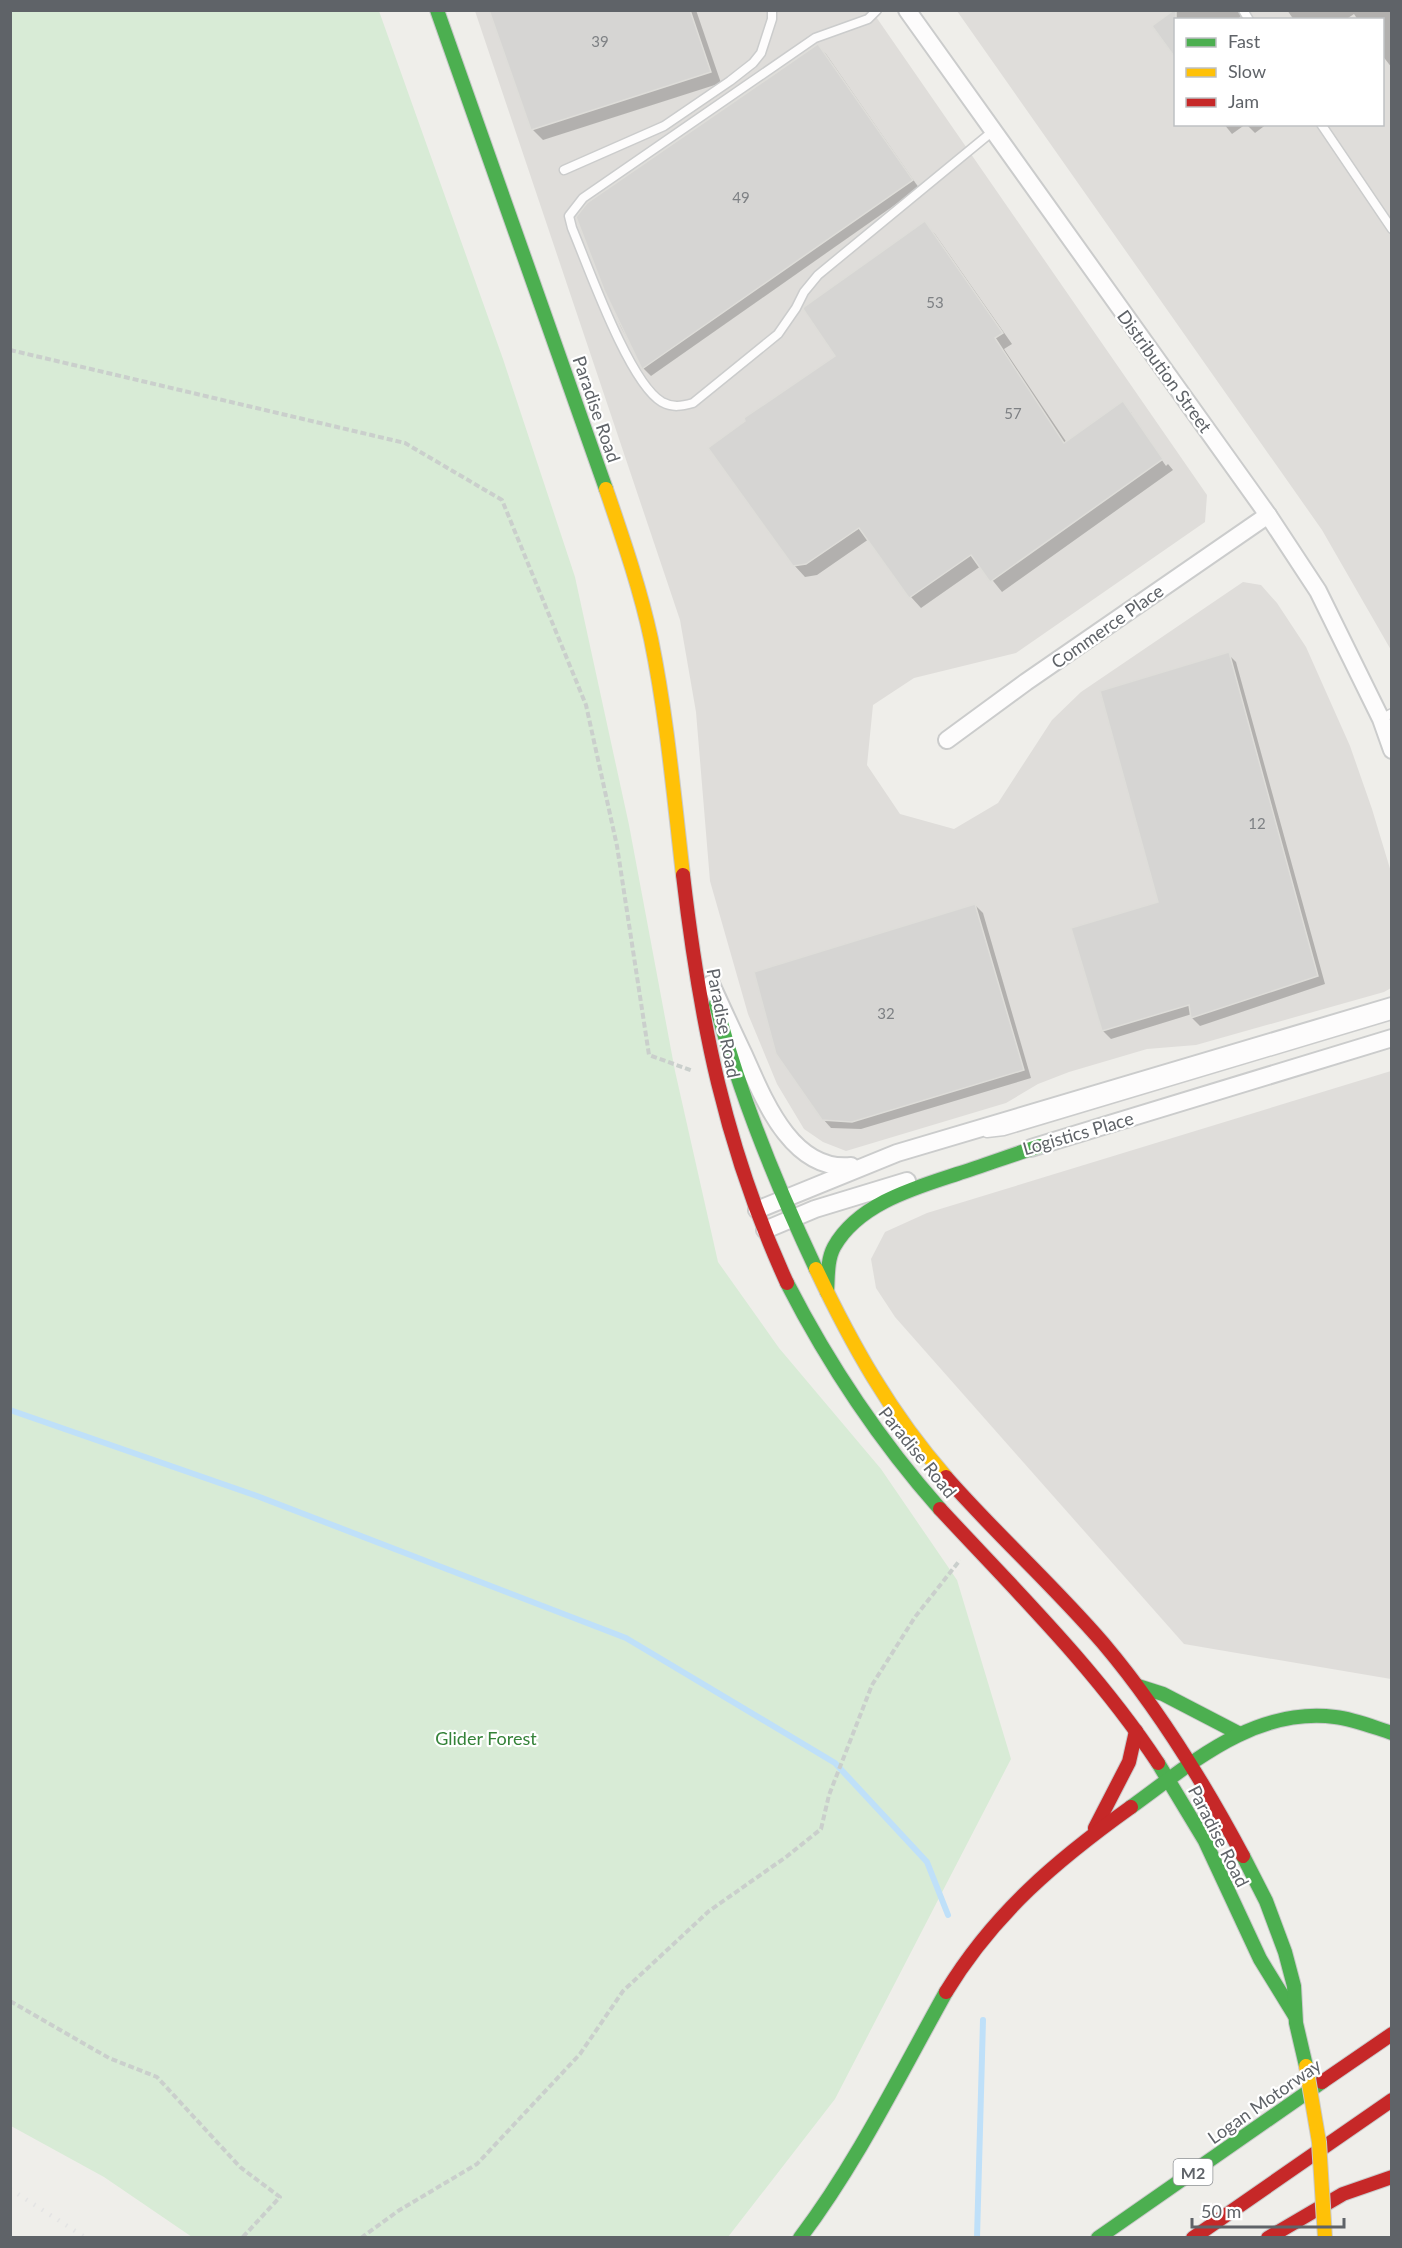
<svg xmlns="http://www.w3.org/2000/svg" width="1402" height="2248" font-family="Lato,sans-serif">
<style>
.industrial{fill:#dfddda;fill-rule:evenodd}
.green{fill:#d8ebd6}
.shadow{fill:#0003}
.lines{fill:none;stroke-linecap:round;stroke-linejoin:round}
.stream{stroke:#bfe0f9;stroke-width:6}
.building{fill:#d6d5d3;stroke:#deddd9;stroke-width:1.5}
.lane-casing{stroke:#cbcccc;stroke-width:11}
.street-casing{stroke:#cbcccc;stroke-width:20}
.fast-casing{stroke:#cacacb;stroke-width:16}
.slow-casing{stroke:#cacacb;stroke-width:16}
.jam-casing{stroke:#cacacb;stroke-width:16}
.path{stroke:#cacfcc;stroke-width:4;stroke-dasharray:6 3;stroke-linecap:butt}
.lane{stroke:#fdfcfc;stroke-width:8}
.street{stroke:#fdfcfc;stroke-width:16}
.fast{stroke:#4caf50;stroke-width:14}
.slow{stroke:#ffc107;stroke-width:14}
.jam{stroke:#c62828;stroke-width:14}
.rail{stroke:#e4e4e4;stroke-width:4.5;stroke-dasharray:1.5 8;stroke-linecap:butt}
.slow-bridge-casing{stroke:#cacacb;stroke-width:16;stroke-linecap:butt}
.slow-bridge{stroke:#ffc107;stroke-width:14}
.labels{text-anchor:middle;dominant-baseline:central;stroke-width:4.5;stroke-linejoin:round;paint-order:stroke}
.number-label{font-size:15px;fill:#7e8184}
.shield{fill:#fff;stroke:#8f9295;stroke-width:1.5}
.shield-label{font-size:16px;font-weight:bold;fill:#5f6368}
.street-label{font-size:18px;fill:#5f6368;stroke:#fff}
.park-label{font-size:18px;fill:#348238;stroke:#fff}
</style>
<rect width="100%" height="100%" fill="#efeeea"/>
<g class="industrial">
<polygon points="475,11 872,11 1207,495 1205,522 1016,653 914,678 873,705 867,765 900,814 954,829 998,803 1052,720 1081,692 1243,582 1261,585 1277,603 1306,647 1350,746 1372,809 1391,872 1391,988 1384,992 1196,1045 1147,1049 1069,1072 1038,1084 1006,1103 846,1151 823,1142 804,1129 777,1084 748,1014 710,881 696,712 680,620"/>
<path d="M957 11H1391V650L1322 530ZM1176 20H1382V124H1176Z"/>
<polygon points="1391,1071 1391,1679 1184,1644 895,1317 876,1288 871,1259 885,1232 927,1213"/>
</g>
<polygon class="green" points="10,11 379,11 503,359 575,577 629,825 675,1071 718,1262 779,1348 881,1469 957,1580 1011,1759 835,2099 728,2237 192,2237 104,2177 11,2126"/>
<g class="shadow">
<polygon points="491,10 696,10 721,83 543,140 532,129"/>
<polygon points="1177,10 1249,10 1236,20 1176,20 1154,26"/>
<polygon points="1287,10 1392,10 1392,68 1382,55 1382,20 1358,20 1354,14 1345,20 1294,20"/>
<polygon points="818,46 826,54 919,188 651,376 643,368 621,327 578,218"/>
<polygon points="1224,124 1246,124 1232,134"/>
<polygon points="1246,124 1267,124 1255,133"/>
<polygon points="925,223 935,234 1012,344 1004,349 1067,443 1122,403 1132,413 1129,413 1166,466 1168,464 1173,470 1002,592 981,566 921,608 911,597 869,539 817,575 805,577 794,565 838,356"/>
<polygon points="1228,654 1236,662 1325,984 1200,1026 1192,1018 1192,1014 1111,1039 1103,1031 1160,903"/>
<polygon points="975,905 983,913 1031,1078 861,1129 831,1128 823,1119"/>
</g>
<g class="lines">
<g class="stream">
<polyline points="10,1410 257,1496 626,1638 835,1763 927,1862 948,1915"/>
<polyline points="977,2238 983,2020"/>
</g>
</g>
<g class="building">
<polygon points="489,10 690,10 711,72 531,130"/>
<polygon points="1174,10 1176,10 1176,59 1152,26"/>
<polygon points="818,44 913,180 642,369 604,290 576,217 587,203"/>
<polygon points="925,221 1003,333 995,338 1064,443 1123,401 1163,459 990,582 971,555 909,598 859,528 806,564 793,566 708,448 745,421 744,418 835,356 803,309 804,307"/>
<polygon points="1229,652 1318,976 1191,1018 1189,1005 1102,1031 1071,928 1158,902 1100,691"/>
<polygon points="975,904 1024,1070 852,1122 822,1120 776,1054 754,972"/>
</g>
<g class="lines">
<g class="lane-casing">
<g id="lane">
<path d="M877 10 868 19 815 38 583 198 569 216 572 228C588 266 629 383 662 402 673 408 682 406 693 403L778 334 796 308 804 292 818 275 993 131"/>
<polyline points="1243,10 1249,20"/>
<polyline points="1321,124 1392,229"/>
<polyline points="564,170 664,126 730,81 753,63 761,53 772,19 772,10"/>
<polyline points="1381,719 1392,713"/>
<polyline points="987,1133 1004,1131 1392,1015"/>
</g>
</g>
<g class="street-casing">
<g id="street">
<polyline points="907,10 1268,515 1318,591 1381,719 1392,750"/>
<polyline points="947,740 1026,682 1268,515"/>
<path d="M711 984C722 1008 733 1032 744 1055 764 1100 792 1172 851 1166"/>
<polyline points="1031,1148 1392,1038"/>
<polyline points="757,1210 897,1153 1392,1006"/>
<polyline points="765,1230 815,1209 907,1181"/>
</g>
</g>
<g class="fast-casing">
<g id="fast">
<polyline points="437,10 606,489"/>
<path d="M716 1004C739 1094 776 1184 816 1269"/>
<path d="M787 1283C829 1365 879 1440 940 1509"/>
<path d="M827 1292C828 1277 827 1260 834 1247 858 1204 914 1188 957 1174 985 1165 1012 1155 1040 1146"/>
<polyline points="1138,1686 1163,1694 1240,1734"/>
<polyline points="1158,1763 1205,1841 1260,1959 1295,2016"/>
<path d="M1131 1807C1192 1763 1254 1707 1335 1717 1354 1719 1373 1727 1392 1733"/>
<polyline points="1243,1856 1266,1901 1285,1952 1294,1986 1296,2023 1306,2066"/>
<path d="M800 2238C858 2161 899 2076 946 1992"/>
<polyline points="1098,2238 1322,2082"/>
</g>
</g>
<g class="slow-casing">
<g id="slow">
<path d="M606 489C623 539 640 588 651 639 667 717 674 797 683 875"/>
<path d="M816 1269C851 1343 891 1415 946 1477"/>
</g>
</g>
<g class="jam-casing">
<g id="jam">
<path d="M683 875C700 1021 725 1148 787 1283"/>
<path d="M946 1477C996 1534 1053 1585 1103 1643 1158 1708 1203 1781 1243 1856"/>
<path d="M940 1509C1016 1591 1096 1669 1158 1763"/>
<polyline points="1095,1828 1129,1762 1136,1731"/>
<path d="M946 1992C994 1913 1057 1860 1131 1807"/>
<polyline points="1322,2082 1392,2034"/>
<polyline points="1193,2238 1392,2100"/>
<polyline points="1268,2238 1343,2194 1392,2177"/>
</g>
</g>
<g class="path">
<polyline points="10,350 405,443 502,500 586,705 617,846 649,1055 693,1071"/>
<polyline points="10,2001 109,2058 157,2077 240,2167 280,2197 242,2238"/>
<polyline points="361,2238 398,2211 477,2164 580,2054 623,1991 709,1911 786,1857 821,1829 829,1795 872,1685 915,1617 960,1560"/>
</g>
<use href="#lane" class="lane"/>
<use href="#street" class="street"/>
<use href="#fast" class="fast"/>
<use href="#slow" class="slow"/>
<use href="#jam" class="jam"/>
<polyline class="rail" points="10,2189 86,2238"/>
<g class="slow-bridge-casing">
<polyline id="slow-bridge" points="1306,2066 1319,2142 1325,2238"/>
</g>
<use href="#slow-bridge" class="slow-bridge"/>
</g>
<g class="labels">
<g class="number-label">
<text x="600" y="41">39</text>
<text x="741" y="197">49</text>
<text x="935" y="302">53</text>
<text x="1013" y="413">57</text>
<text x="1257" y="823">12</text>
<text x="886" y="1013">32</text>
</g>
<rect class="shield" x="1173.5" y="2159" width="39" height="26" rx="4.5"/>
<g class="shield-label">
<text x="1193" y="2172">M2</text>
</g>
<g class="street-label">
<text transform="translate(1165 371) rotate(54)">Distribution Street</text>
<text transform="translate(597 409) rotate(71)">Paradise Road</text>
<text transform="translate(1107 626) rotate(-35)">Commerce Place</text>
<text transform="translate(724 1023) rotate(79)">Paradise Road</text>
<text transform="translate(1078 1133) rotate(-16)">Logistics Place</text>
<text transform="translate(918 1452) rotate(51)">Paradise Road</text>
<text transform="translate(1219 1836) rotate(63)">Paradise Road</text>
<text transform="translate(1264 2101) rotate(-35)">Logan Motorway</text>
</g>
<g class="park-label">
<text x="486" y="1738">Glider Forest</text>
</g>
</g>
<rect width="1402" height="2248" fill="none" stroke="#5f6368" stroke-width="24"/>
<rect x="1174" y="18" width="210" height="108" fill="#ffffff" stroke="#bfc1c3" stroke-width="1.5"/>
<rect x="1186" y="38" width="30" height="9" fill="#4caf50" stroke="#bfc1c3" stroke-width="1.5"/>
<text x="1228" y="48" font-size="18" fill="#5f6368">Fast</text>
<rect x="1186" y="68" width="30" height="9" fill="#ffc107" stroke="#bfc1c3" stroke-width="1.5"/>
<text x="1228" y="78" font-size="18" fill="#5f6368">Slow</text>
<rect x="1186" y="98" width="30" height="9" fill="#c62828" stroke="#bfc1c3" stroke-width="1.5"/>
<text x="1228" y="108" font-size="18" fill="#5f6368">Jam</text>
<path d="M1192 2218v9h152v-9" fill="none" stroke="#5f6368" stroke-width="3"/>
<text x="1201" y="2218" font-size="18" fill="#5f6368" stroke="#ffffff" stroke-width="4.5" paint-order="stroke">50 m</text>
</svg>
